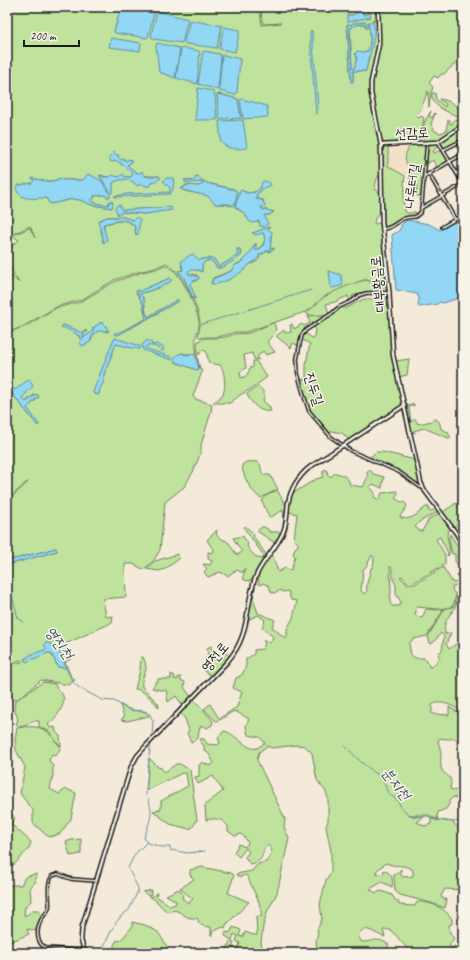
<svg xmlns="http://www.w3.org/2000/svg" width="470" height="960" font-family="Caveat,'Poor Story',sans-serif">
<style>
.built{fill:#f1e0c6}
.green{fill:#bfe39d;stroke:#6e805c;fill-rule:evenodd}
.water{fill:#92d7f4;stroke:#638c9e}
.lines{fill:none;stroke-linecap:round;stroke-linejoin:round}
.stream{stroke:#638c9e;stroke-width:1}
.street-casing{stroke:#1c1c1c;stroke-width:4.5}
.secondary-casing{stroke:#1c1c1c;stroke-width:5.5}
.street{stroke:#f7f3e8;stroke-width:1.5}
.secondary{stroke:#f7f3e8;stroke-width:2.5}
.labels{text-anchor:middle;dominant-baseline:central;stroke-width:3;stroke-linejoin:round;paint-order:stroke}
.street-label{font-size:14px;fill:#1c1c1c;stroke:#f7f3e8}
.water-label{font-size:15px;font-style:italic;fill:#3f545d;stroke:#f7f3e8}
</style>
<rect width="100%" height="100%" fill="#f4ead9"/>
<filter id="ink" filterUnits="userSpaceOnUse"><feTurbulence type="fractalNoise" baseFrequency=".025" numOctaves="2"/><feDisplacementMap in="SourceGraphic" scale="8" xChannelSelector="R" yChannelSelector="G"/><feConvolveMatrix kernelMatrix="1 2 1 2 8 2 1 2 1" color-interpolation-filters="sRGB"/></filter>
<g filter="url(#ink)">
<polygon class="built" points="406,145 407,150 404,159 406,164 412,169 409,176 409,178 388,166 388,146"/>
<g class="green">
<path d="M7 7H121L114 32 155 11 141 7H259L262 25 281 23 264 24 262 20 261 7H350V10L346 11 355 8 354 7H359V12L352 15H347L369 18V11L365 15 363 14 362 7H377L378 18 372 20 377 22 379 37 370 83 369 94 380 144V174L376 181 375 189 380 193V213L377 215 374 222 375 224 380 223 381 224 388 290H386L370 280H364L325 296 312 308 305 312 246 332H235L226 335 216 337H206L200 338 198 336C199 331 200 328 200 323 199 308 181 269 166 263L152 269 141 271 114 280 81 300 58 306 24 326 7 333V271L19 283 7 262V249L19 240 13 236 7 238 29 228H30L35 238 30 226 7 237ZM365 22V26L364 24 355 25 350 29 352 68 355 69C358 60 355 53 368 51 371 43 371 32 368 24L375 29 366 71H353V81L351 82 347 25ZM218 94 238 99 241 116 220 119 217 95ZM114 153 121 160 125 162 130 159 132 162 127 165C137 175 145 177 159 176L150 186C147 185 143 185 140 184 135 183 130 178 124 179 118 179 110 182 113 190L111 193 103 181 101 175C108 179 123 177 132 177L134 174 122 163 109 157ZM88 174 92 177 106 195 92 196 91 201 99 204 108 205 110 201 112 208 92 205 80 200 73 199 50 204 46 198H42L19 185 32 183 34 181 33 178C41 181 52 183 60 178L63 180H84ZM195 179H199L207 183 234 189 237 192 235 203 232 206C227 204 224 205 219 204 213 204 213 200 209 197 202 192 189 194 181 189L186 185 199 186 203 184 202 182 185 180 193 181ZM267 186 257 194 256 199 263 200 264 204 261 207 262 209 274 212 269 215H264L260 223 259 221H257L236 208 239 194 244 191 247 193C253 192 258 193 261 187ZM170 207 171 209 145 214 121 212V208L122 210H128ZM107 217H123L131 220 135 219 136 235 134 225 124 220 104 224V243L102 241 103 239 100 220ZM268 228 270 241 269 250 274 248 269 252 266 251 263 254H260L259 259 256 262 248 265 231 278 211 283 213 278 231 271 238 263H240L250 253 255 244V251L261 247 266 239 263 233H255ZM237 249H240L242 254 217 268 212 261C208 259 205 262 202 265V271L198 270 190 269 188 272 189 274 197 275 196 281H193L190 284 195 299 193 298 184 278 178 271H183L181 265 186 259 193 254 199 260 204 259H214L219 267 238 255Z"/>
<path d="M379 7H463V56L444 74H441L438 78 434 76 429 83 433 87 431 93 429 107 428 91 420 111H419L416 115 419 118 421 116 424 118 421 138C411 139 390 146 382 142L372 101V83L380 38Z"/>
<path d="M432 93H435L436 99 445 107 446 104 439 99C448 100 460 105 462 115L456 116C447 111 430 106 432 93Z"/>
<path d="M431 111 429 116 432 118 435 113 431 124 435 131 440 133 446 131 448 120H450V124H452L455 119 459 120 462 118C461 121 460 125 458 127 452 134 435 143 425 141L423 138 424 123Z"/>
<polygon points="463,126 463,147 459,141 445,149 441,143"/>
<polygon points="436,143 439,146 433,151 434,153 441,150 448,160 447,162 437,168 433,160 427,164 428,146"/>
<path d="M410 145 425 146 424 162 422 170 412 169C402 161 405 155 410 145Z"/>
<path d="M388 146V166L405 176 404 184 405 187 403 199 405 211 407 213H413L414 211 417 214 415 217C398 215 400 224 386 228L383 224 382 149 384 147Z"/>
<polygon points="411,170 424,174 422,196 417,196 418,193 416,193 417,185 416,184 415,181 409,178"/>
<path d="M165 265C180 268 196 307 199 321 200 327 197 331 196 336 195 347 197 363 202 372L193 396 195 399 212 404 211 412 201 445V452L193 472 184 487 165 502 160 550 154 560 147 567 143 569 133 564H125L126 597 103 599 106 617 113 616 112 622 107 625 65 644 71 659 65 662 71 677 75 680 69 685 41 680 18 699H7V665L22 662 21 660 7 664V565L57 551 56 548 7 561V502L28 482H27L7 500V387L37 425H39L27 408 38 398V395H34L25 402 22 398 24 395 16 390H14L7 381V335L15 330 24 327 56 308 80 302 114 282 142 272 156 269ZM170 278 171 281 169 282 158 288 140 294C147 300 143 309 148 317L177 300 158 313 118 335 116 334 146 319 143 304 136 292 139 293 142 290ZM100 323H103L106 326 108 332 101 330 98 331 93 335 91 341 85 345 76 333 63 325 76 330 81 333 87 331 83 335V338L93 331V328ZM115 338 132 348 116 343 104 374V381L99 389V394H94V392L113 341ZM182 353C187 355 192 352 197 355L199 369 197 370 176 362 175 357ZM46 642C56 645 61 656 66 666L58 667 51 653C42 651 33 658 24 659L47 649 48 648 45 646Z"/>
<path d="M366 280 379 286 385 292H364L352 296 353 300 350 302 348 296 335 302 326 304 329 313C321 316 312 317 305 313 314 308 317 302 324 297 335 291 354 282 366 280Z"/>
<polygon points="379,295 386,295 389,298 392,344 403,403 401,405 349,440 342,433 332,431 329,434 309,409 300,380 306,379 306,363 310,344 301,339 304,332 312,338 314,338 315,328 313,326 330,316 342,306 343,308 346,308 364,299 379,299"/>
<polygon points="334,311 304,330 301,336 299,345 297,345 293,343 291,348 276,336 284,330 285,333 291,332 290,325 292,324 294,329 302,324 304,326 310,323 308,316 324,315"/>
<path d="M273 323 275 325 276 331 267 342 275 352 266 355 263 351 258 356V360L254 359 252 353 244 355 246 368 240 372 241 378C247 377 248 373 250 368L253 367V361H256L267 377 251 389 240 395 230 403H213C216 400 221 398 223 394 226 388 225 370 220 365L209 363 206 351 202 350 199 355 197 347 198 341 206 338H215L226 337 234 334 249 333Z"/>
<polygon points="409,359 407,375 399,377 396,361"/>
<path d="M258 386C263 390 266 395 263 401L269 406 271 411C269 411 267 412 265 411 257 410 249 400 247 394Z"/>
<path d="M414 404V406H411L409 408 411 422 415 419 418 424 432 421 433 419C440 419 440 424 441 429L448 432 451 439 424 428 414 431 415 433 411 432 407 408 408 406Z"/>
<path d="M376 452H383L415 460 419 481 417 484C402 471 386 465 369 458Z"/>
<path d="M246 462C264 461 258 462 263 475H270L278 489 261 498C252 494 242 475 242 465Z"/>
<path d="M325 469 327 471 328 476H332L335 473C342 474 349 477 350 485L363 487C366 483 365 480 368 477L367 474 368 470H370L373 474 384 477 382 488 373 484 370 487 375 493 374 497 379 500 382 493 397 491 398 493 395 498 401 502 403 501 407 505 406 508 400 516 401 518C415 521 418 511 428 506L429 511 435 510 439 511 419 522 415 527 420 531H422L429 519 440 513 450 527 447 535 450 552 448 556 447 555 448 553 440 537 436 539 445 555V564L411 584H409L402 576 400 577 410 587 443 567 452 582 453 583 457 582 458 583 457 585 452 587 453 592 456 594 454 603 452 607 438 609 417 607 415 615 422 618 426 609 437 610 444 609 427 636 413 639 409 644 411 655 415 658H424L427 660 429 667 433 666 440 658 438 654 442 650 444 636 441 633 433 643 430 644 428 636 445 609C455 605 454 610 457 596 459 609 448 613 445 624 444 627 445 631 445 634L451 633 446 644 449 649 456 644 463 643V712C455 707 441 699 432 705V714L449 715V707L463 715V750L457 744V739C451 738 446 740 440 738L438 741C439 745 441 750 441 754 441 758 440 763 441 767 444 779 454 772 450 789L463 793V800L453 797 449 801V804L446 809 438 812 437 817 438 819H436L428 815H410L424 817 417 822 424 826 431 824V819H433L453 822 457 827 463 830V848L462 850 463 851V890L445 889 441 896 442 898 447 900 445 908 431 903 400 895 395 891 394 875 398 873 401 869V875L403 877 413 876V870C403 863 397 868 386 863L377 870 376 873 383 875 384 870C393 875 393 878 392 887L382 882 370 889 376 893 381 891 392 895 396 901H398L399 905 415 906 417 902C430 901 445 908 452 919V924L449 925C449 930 450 935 454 938L449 946 452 948 454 946 461 949 460 953H411C407 951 408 949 405 946 405 945 403 944 403 944 397 938 393 927 383 930L385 937C376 935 363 922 358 936L362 942C373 942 377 936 389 945L384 953H317L316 939 318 933 317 930 322 919 320 904 326 880 331 872V851L326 827 328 821V798L326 792 317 780 312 753 305 746 297 745 272 748 267 746 259 752 257 760 285 819 284 827 289 838 277 893 267 912 263 926 261 943 264 953H214L221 948 220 953 227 949 230 941 234 943 232 948H238L240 943 236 941 238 936 234 934 232 940 225 936 226 932 230 933 233 927 241 930 239 936 243 937 245 932 254 935H257L256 917 262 916 259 902 247 876 245 875 240 877 236 874 252 871 258 864 266 862 269 858 272 849 267 845C260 854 265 862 250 864L245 857 249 852 246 848 239 857 234 852 239 844 245 847 248 843 246 839 241 834 235 836 228 831V826C221 818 216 818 206 820L205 805 223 791 213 776 198 784 195 777 199 776V765L202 762 210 766 214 763 209 754 204 750V745L201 743 200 739H204L207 744 218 745 220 743 218 738 224 731C235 733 247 751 257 748 260 747 262 744 265 743L260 737 248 735 246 726 249 719 235 711C228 713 223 720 216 721L204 709 210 704 218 717 220 718 237 707 242 692 233 688 236 678 242 675 246 666V659L254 654V650L263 649 265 642 263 641 264 640 270 643 273 637 262 627 265 622 264 621 265 620 258 615 248 620 254 588 255 587 253 599 258 613 275 620 272 627 285 638 287 636V629L293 618 297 601 291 600 288 591 283 592 280 590 278 592 272 593 268 585H266L264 583 259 585 258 574 272 553 278 572 285 568 291 570 295 556 293 554 295 548 298 546V543L294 539 297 514 289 512 290 500 293 492H295L316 479 323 477V471ZM372 555 374 558 373 567 371 568C370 576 365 584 367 591L364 594 361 591 363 570 367 565ZM390 566 392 568 393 579 396 585V594L401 602 399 606H392L390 603 391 591Z"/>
<polygon points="277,490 285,504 287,503 286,520 284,523 283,510 271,517 269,517 262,501 266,496"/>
<path d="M456 503 460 510 463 511C463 515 457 526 454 528L443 512Z"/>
<path d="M245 526 254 534 253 536 267 556 254 578 250 581 244 580 243 577 245 568 243 572H240L238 570 233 572 228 576 220 572 208 577 204 572 207 569 203 564 210 565 212 561 208 559V552L213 553 214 549 212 548 207 540 217 530C214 540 225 538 229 543 231 547 234 551 237 555L242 552 233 538 243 536 248 544 247 546C250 551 255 558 262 559L264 556 244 528Z"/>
<polygon points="262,527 264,527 269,530 269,532 279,532 280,535 275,543 257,531"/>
<path d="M450 534 458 547 461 548 462 552 460 556 463 573 460 579 463 588C457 581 459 577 460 569L455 561V554H452L449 539Z"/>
<polygon points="178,554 179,559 165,569 159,571 146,569 155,561"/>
<polygon points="211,646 214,658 218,660 219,658 223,659 224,657 221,656 224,652 230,656 212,676 205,672 203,668 208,656 207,648"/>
<path d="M141 657H143C151 674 140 673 142 687L158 703 159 708C154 701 143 689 135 689L140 670Z"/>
<polygon points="171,674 175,676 174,679 177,680 178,677 181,677 180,680 185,682 184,687 191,697 183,706 176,696 168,702 166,690 160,690 152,688 155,684 155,682 158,681 158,679 171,679"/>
<path d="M43 682 55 684C56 689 60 690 62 694 68 703 56 719 48 724L50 728 55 727 56 732 60 736 61 746 54 740 61 747 56 756 52 754 49 760 53 766V775L50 789 59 794 66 789 76 793 71 819 60 834 49 837 45 834 33 823V810L27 803 20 793 25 767 16 750 15 739 17 728C33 725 45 726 54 739L49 731 39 727V721H32C29 725 20 729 16 724L18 719 14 709 15 701Z"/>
<polygon points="192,699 199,705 213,721 212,725 207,728 204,726 201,726 199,730 198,738 191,742 187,733 189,730 185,719 180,712"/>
<polygon points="120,705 131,710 145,711 149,716 127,721 121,720 124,717"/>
<polygon points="149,758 159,768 160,767 165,772 176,764 180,764 190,770 197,820 192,828 189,829 170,824 153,811 161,809 161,801 188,786 186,773 182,773 146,791"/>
<path d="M7 797 8 810 15 818 11 824 31 842C28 852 28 849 22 856 18 860 17 863 12 866L11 863 7 864Z"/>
<polygon points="81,839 81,854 70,856 66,842 71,840"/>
<path d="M202 867 231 873 234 875 228 893 249 902 228 923H227L225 928 223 927 212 932V936L211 935V927C201 926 201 927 197 918 195 918 192 918 190 918 180 915 179 907 167 912L155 900 143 892 152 890 150 896 152 897 156 893H157L156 896 171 906 176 903V901L166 895 179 889 183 894 182 898 188 903 193 899 180 888 189 883V882L194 879 190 875V870Z"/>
<polygon points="35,874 38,875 34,879 36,881 30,888 31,901 25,907 24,915 27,915 32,910 39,910 41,916 37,931 27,929 27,930 29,934 7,943 7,885 21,885 25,877"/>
<polygon points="132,922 145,925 158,932 171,953 114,953 114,945 117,940 120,941 132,927"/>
</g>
<g class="water">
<polygon points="121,7 141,7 155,10 148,37 147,38 115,33 114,32"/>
<polygon points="359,7 362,7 363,14 365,15 369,13 369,8 371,17 348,22 347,21 347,15 352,15 359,12"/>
<polygon points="157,11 188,19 182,43 153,39 151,35"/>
<polygon points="190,20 222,26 217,48 186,44 184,41"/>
<path d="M366 22 367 29 364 24 355 25 349 29 352 68 354 69 357 58 355 54 357 51 363 52 368 51C372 42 370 31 368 22H373C378 35 368 57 366 71H353V82H351L347 24 351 25 353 23Z"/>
<polygon points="224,27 240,30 235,52 219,49"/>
<path d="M311 30 312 31 318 108 317 114H316C314 86 311 59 310 32Z"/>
<polygon points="111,38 141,43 140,51 109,47"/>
<polygon points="157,43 180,48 175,78 159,72 156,46"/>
<polygon points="183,48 199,51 200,52 197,84 176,78 181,49"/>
<polygon points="204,51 220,54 221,56 218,90 198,84 203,52"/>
<polygon points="224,55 240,59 237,93 235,95 220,91 219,89 222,56"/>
<polygon points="198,88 213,91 215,95 217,120 195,120"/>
<polygon points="218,94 238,99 241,118 219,119 217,95"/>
<polygon points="242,99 267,106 268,117 243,119 240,100"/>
<path d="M243 120 247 148C237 149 229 151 221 142L219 121Z"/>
<path d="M114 152 115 155H119L118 157 121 160 124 158 125 161 130 159 132 162 127 165 137 173H140L142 171C144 179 152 177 159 176L161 178 152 183 150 186H146L142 184 137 186C132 178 120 178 113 183V192L111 193 99 175 104 177H110L112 175 119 177 123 174 125 177H131L133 174 123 165H121V163L117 161 111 162 109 157Z"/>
<path d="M88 174 101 180 110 194V197H107L105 195 93 196 95 198 91 200V201L99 204 108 205 110 201H112L113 203 112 208 92 205 80 200 73 199 50 204 46 198C36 198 18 202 16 187L19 185 32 183 34 181 32 178C41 180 52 184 60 178L63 180H83Z"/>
<path d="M196 176H198C203 186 227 186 237 191V195L234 206 228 204H215L208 196 182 190 181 189 184 188 186 185 198 186 203 184 202 182 188 183 185 182 184 180 193 181 195 179Z"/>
<path d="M166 178H173C174 183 174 191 170 194L116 197 114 196 127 194 170 192V188L163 181Z"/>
<polygon points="264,181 268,182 271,184 270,186 265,187 257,194 256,199 258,200 259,198 260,200 264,200 263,202 265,205 265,207 261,207 262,209 274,212 269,215 264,215 268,224 264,227 260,226 259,221 254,223 250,222 244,213 235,207 240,191 241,190 247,193 255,192 260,189 262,182"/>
<polygon points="117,205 120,205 122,210 171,207 172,210 145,214 122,212 118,215 115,208"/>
<polygon points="463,216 463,297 443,303 440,302 437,304 419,307 418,305 419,298 417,294 396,290 392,236 393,234 399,231 402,224 407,220 429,224 440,230"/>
<path d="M107 217H123L133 220 137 217 140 220 138 234 136 235C135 231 136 228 134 225 127 217 112 222 104 224L103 225 107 240 103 243V239L98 221Z"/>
<path d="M270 227 268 229 272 232 270 250 272 248 275 249H273L271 251H266L265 253 260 254C258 260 255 261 249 265 248 266 247 268 245 269 237 276 222 285 211 284L213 279 231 271 235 265 240 263 250 253 256 243V251C263 248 267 241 263 233L256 235 252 233Z"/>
<path d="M238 248 241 253V256L222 268H217L212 261C208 259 205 261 202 265V272L198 270H190L188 272 189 274 199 277V279L193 281 190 284 195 296V298H193L184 278 178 271 183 270 181 261C186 259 188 255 193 254L199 260 208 258 214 259 219 267 238 255 237 249Z"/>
<polygon points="329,271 341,275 343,285 341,286 331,288"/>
<path d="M170 278 172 280C164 287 150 290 140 294 148 301 142 309 148 317L177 300 179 301 118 335H115L114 333H118L146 319 143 304 136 291 138 290 139 292 142 290Z"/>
<path d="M100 323H103L109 331H98L93 335 90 342 83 346 79 343 82 339C76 332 70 330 61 327L63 325 76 330 81 333 87 330 83 335V338L93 331V328Z"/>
<polygon points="115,338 140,346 140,349 132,348 116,344 104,374 104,381 100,389 99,394 97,395 94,394 93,392 113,341"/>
<path d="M147 340 151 342 152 345 156 344 163 347 164 350 162 351C159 347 151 345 146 346L145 348 171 357 172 360 143 350 142 345Z"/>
<polygon points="182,353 185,355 195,354 199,369 197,370 175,362 174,358 177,355"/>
<polygon points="29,379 33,386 22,398 26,402 37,394 39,396 27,408 39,424 38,426 7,387 7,381 15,390"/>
<polygon points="56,548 57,551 7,565 7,561"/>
<path d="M46 642C58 646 63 657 66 668L58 667 51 653H48L26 662 24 660 30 655 47 649 44 645Z"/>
</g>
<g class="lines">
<g class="stream">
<polyline points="202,324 311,290"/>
<polyline points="7,578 18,618 24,622"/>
<polyline points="66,668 73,682"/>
<polyline points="74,683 78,687 102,700 114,701 130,710 147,712"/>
<polyline points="149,713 153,721 152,737"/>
<polyline points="345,746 361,762 382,778 388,793 398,801 401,807 408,814 416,817 428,816 435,820 453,822 460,821 463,823"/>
<polyline points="149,756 151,742"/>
<polyline points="146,795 149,758"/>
<path d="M148 799C155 814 148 824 144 838L147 843 162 847H170V850L188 853 205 851"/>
<polyline points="115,924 122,915 129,910 138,891 138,888 128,868 135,854 147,842"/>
<polyline points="98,953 103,948 113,927"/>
</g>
<g class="street-casing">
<g id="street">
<polyline points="439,143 463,184"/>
<polyline points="443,150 459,142 463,149"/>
<polyline points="457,173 463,169"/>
<polyline points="429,174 455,219"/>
<polyline points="425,176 463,154"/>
<polyline points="421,208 463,184"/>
<polyline points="442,227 463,215"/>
<path d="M382 229C398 228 397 216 415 217L421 212 427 143"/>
<polyline points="390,293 367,293 360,295 352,301 339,307 331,314 306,330 302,335 300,343 297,359 298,374 304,396 309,411 331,437 351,451 399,472 420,487 423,488"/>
<path d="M84 951 46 948C36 943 36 930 41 920 43 915 48 913 49 907 50 897 46 884 52 876L58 874 71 879 96 881"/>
</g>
</g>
<g class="secondary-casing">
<g id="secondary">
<polyline points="378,7 379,44 371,82 371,93 381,145 382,222 389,290 393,355 421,483 425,491 456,533 463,545"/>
<polyline points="381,145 438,142 463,125"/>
<path d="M85 953 81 940 82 927 131 767 137 756 145 747 227 662C252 633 244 607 256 576 263 559 278 547 284 530 287 521 287 512 288 503 291 488 299 476 310 467L405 405"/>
</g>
</g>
<use href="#street" class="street"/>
<use href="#secondary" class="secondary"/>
</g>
</g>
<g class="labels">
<g class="street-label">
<text transform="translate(412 133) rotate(-3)">선감로</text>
<text transform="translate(412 186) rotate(-82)">나루터길</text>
<text transform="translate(378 284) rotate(-95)">대부황금로</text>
<text transform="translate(314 389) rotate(72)">진두길</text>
<text transform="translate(215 657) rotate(-50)">영전로</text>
</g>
<g class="water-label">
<text transform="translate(59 643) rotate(54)">영진천</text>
<text transform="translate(396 784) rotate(52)">분지천</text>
</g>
</g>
<rect width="470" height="960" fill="none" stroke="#f7f3e8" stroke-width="24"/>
<rect x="12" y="12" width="446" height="936" fill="none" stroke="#1c1c1c" stroke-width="1.5" filter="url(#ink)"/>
<path d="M24 40v6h55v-6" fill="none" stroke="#1c1c1c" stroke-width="2"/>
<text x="30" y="40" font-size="12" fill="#1c1c1c" stroke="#f7f3e8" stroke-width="3" paint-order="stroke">200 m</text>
</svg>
